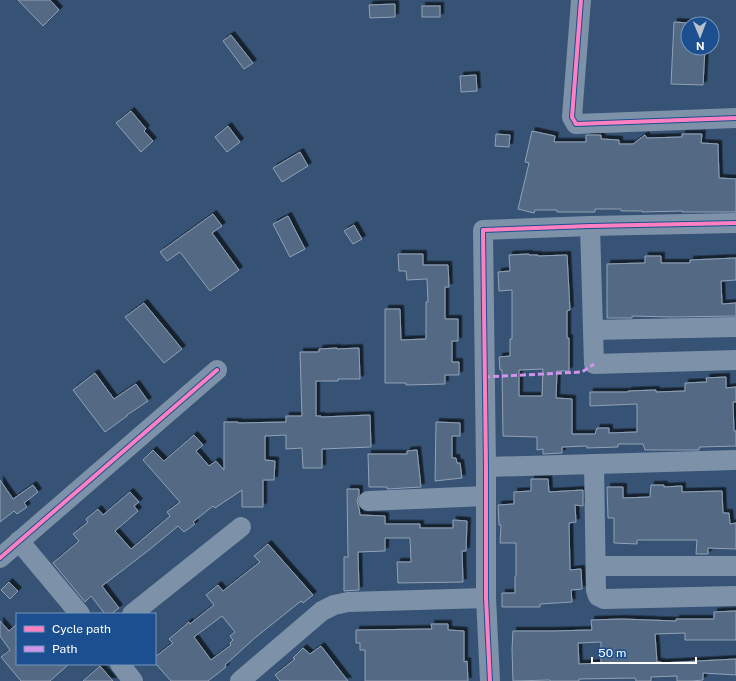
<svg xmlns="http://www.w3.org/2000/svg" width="736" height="681" font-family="'Public Sans',sans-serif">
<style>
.building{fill:#526984;stroke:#92a2b6;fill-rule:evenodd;filter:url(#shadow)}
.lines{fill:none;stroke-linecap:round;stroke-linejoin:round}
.minor{stroke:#7d92a8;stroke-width:20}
.quiet{stroke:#d193ec;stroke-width:3;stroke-dasharray:6 3;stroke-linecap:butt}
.cycleway-casing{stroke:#1b4f8f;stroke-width:6}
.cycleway{stroke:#ff80c0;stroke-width:4}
</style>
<defs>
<filter id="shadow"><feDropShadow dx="3.5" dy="-3.5" stdDeviation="0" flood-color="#0009"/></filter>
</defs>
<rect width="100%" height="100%" fill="#365274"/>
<g class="building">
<polygon points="18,0 50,0 59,10 43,26"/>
<polygon points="395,4 395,17 370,18 369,5"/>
<rect x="422" y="6" width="18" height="11"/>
<polygon points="674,22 688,23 688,48 705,48 703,85 671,84"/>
<polygon points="231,35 253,63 244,69 223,41"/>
<polygon points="476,75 477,91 461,92 460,76"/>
<polygon points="131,111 146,129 144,131 153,141 141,152 116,123"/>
<polygon points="228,126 240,142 227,152 215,137"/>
<polygon points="532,131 555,136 554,142 586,142 586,135 601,135 601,139 619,140 619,144 633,144 645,135 647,138 682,137 682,134 702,134 701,143 718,144 719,178 736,179 736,212 682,212 682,211 642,212 642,211 621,211 621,209 595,209 595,212 557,212 557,210 535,210 534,213 518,209 529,163 525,162"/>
<polygon points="496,134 510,135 509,147 495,146"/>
<polygon points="300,152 308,166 282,182 273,168"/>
<polygon points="213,214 222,226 212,233 239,270 210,291 180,252 167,261 160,252"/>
<polygon points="288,216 305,249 290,257 273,224"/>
<polygon points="354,225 362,239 353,244 344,231"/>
<polygon points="398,254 423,254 423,265 448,265 449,287 445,287 445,319 458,319 458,341 452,341 452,362 459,362 459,375 445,375 445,384 406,385 406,383 385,383 385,309 400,309 401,340 426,339 426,302 428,302 427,279 407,280 406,271 399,271"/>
<path d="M529 254V255H538V256L567 255 570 310 567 311V338H569V371H557L556 398 572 399V434H595L597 428H609V433L637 432V404L590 406V392H628V391L656 390V392L685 391V383L707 382 706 378 726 377V388L736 387V402H733L734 431H736V446L700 447V448H699V450H645L643 444H618V447L587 448V446L562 447V453L543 454V449L537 450V437L503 436 502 370H500L499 357 510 356V339H512V290L499 291 498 272 510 271 509 255ZM543 369 542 396H519V370Z"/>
<polygon points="645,256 661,256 661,263 690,263 690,260 736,258 736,280 721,281 722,304 736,303 736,316 670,317 632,316 632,318 607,318 607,264 645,263"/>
<polygon points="144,303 182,349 164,363 125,317"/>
<polygon points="337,348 337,349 359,348 360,379 338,379 338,381 316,381 316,416 321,416 322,417 370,415 371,447 322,449 322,468 303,468 302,448 286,449 286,435 265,436 265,460 275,461 274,480 263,480 263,507 242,507 242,490 215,508 213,506 193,522 195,524 184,532 178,526 149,550 102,586 119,608 111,614 105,614 91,596 85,602 53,563 79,541 73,534 88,522 86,519 98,509 103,515 130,492 139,502 134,506 138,511 115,531 131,549 170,516 167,512 180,502 143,460 153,450 164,461 194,435 203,445 196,451 209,466 216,461 224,470 224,422 238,422 238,423 286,422 286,416 302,416 300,352 319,352 319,349"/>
<polygon points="95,373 114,399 136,384 148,401 127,415 127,416 105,432 73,390"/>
<polygon points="436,422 460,423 460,436 452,436 452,458 456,458 457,463 460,463 462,478 435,481"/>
<polygon points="417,450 421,487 387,489 387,487 369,487 368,454 407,454 407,451"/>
<polygon points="531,479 548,479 549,492 583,490 583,506 575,505 576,522 569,523 570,570 581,569 582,589 571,590 572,602 540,604 540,607 502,607 502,593 515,593 515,576 516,576 516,543 500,543 501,525 499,525 498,505 514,504 514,492 531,491"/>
<polygon points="0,480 13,499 33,485 38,492 24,503 27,507 17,514 14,511 0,522"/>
<polygon points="651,485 664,485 664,487 682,486 682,492 722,491 723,513 729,513 730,524 736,523 736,549 708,548 708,554 696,554 697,540 637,540 637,544 614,543 614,518 608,518 607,487 623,487 623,498 650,497"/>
<polygon points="347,489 359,489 359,495 357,501 359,508 360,515 385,516 385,524 420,524 420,528 453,528 453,520 467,521 466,551 462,551 463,582 398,583 397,562 411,562 410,538 385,538 385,551 358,552 359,590 344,591 344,557 348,557"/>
<path d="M268 544 313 595 303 603 301 601 256 637 225 665 226 667 208 681H171L155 663V657L173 643 169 639 189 622 190 624 214 605 206 595 218 585 223 591 260 562 254 556ZM222 616 235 632 230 636 233 640 230 643 231 645 211 660 194 637Z"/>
<polygon points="9,582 18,591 10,599 1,590"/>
<path d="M736 611V640H685V633L655 634 657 662H661V663L736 659V675L703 673V680L692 681H677V676L651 677V681H636L635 678 579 679V681H550V680L513 681 512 649 513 631H552L592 630 591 620 622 619 676 621V619H714V612ZM601 642V663L579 664 578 643Z"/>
<polygon points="0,621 9,631 17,624 17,664 69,664 50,681 21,681 1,657 10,650 0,636"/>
<polygon points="431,624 448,624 448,630 464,631 464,662 467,661 468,681 365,681 365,650 360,650 360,643 356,643 356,630 432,629"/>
<polygon points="321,646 348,681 280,681 275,675 295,659 293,658 303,648 310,654"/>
<polygon points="100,666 113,681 83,681"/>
</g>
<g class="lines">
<g class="minor">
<polyline points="581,0 572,117 576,124 736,118"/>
<polyline points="590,226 594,364 736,360"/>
<polyline points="593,330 736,327"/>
<polyline points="594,464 596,590 598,596 604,599 736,596"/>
<polyline points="486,467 736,460"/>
<polyline points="368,501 486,496"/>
<polyline points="19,541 80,614"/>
<polyline points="0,558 217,370"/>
<polyline points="596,566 736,566"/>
<polyline points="132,614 241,527"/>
<polyline points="120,664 133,681"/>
<polyline points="240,681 322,611 334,605 348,602 486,598"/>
<polyline points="490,681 486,598 486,467 483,230 590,226 736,223"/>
</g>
<polyline class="quiet" points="484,377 582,372 594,364"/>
<g class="cycleway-casing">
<g id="cycleway">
<polyline points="581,0 572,117 576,124 736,118"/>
<polyline points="0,558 217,370"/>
<polyline points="490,681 486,598 486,467 483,230 590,226 736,223"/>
</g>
</g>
<use href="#cycleway" class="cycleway"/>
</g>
<rect x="16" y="613" width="140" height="52" fill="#1b4f8f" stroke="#7695bc"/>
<rect x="24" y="626" width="20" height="6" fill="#ff80c0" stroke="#7695bc"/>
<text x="52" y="633" font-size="12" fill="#ffffff">Cycle path</text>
<rect x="24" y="646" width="20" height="6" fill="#d193ec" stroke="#7695bc"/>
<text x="52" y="653" font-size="12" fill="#ffffff">Path</text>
<g transform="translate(700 36) rotate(179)"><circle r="19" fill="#1b4f8f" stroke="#7695bc"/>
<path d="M0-3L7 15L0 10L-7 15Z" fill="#b9c2ce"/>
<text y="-6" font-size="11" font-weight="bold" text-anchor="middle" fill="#ffffff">N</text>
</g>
<path d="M592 657v6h104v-6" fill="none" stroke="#ffffff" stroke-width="2"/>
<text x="598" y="657" font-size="12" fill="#ffffff" stroke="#1b4f8f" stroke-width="3" paint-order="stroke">50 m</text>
</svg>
